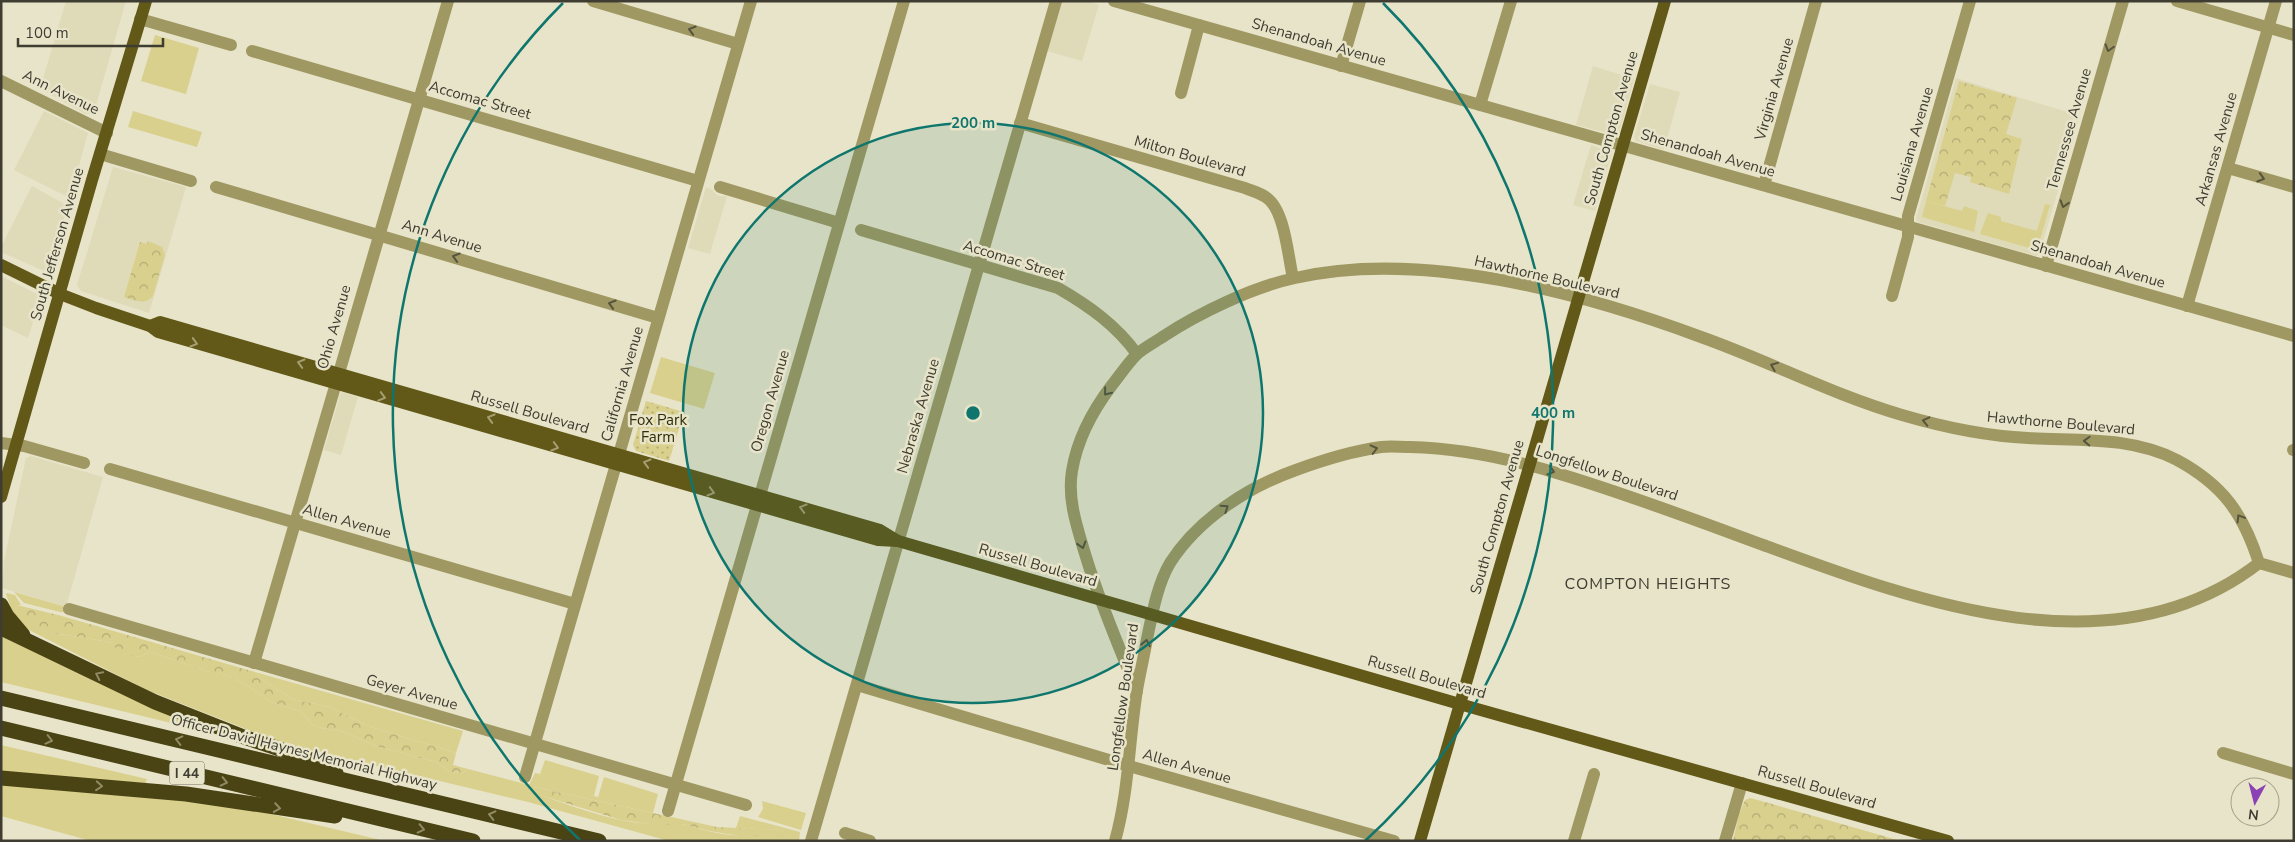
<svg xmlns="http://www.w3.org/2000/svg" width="2295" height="842" font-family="'Nunito Sans',sans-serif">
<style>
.built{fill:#dfdab8}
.grass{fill:#dad08d}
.forest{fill:url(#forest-crowns)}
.garden{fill:url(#garden-dots)}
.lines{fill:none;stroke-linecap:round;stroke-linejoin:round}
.minor{stroke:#a09862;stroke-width:12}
.major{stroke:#625818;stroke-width:12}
.highway{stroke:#4a4314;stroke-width:15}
.oneway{stroke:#57543e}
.oneway2{stroke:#a59e70}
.oneway3{stroke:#918b65}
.ring{fill:none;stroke:#0f766e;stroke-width:2.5}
.labels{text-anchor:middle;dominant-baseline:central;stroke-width:5;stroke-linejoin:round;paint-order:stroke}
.shield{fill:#e8e4c9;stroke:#726f5f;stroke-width:1}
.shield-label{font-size:14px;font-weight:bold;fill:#3f3d32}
.street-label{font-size:15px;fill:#3f3d32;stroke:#e8e4c9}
.park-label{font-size:15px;fill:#332e09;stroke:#e8e4c9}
.neighbourhood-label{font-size:16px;letter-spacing:1px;fill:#3f3d32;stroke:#e8e4c9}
.centre{fill:#0f766e;stroke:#e8e4c9;stroke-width:2.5}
.ring-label{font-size:15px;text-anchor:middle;font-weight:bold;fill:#0f766e;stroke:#e8e4c9;stroke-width:5;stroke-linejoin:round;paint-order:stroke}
</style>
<defs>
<pattern id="forest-crowns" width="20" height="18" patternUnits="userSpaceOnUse" patternTransform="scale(1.25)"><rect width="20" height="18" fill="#dad08d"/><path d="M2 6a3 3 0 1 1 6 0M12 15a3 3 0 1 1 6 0" fill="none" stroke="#b2aa74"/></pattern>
<pattern id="garden-dots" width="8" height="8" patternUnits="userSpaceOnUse" patternTransform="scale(1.25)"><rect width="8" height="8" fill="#dad08d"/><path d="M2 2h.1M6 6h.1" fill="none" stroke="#b2aa74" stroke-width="1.8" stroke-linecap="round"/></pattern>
</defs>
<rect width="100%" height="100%" fill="#e8e4c9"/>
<g class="built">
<polygon points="66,1 126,1 94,112 91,114 86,114 40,89"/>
<polygon points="1062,1 1087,1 1099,5 1082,61 1047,51"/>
<polygon points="1593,66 1634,79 1619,134 1615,135 1576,125"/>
<polygon points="1956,78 2080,116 2039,255 2036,256 1918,222 1916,219"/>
<polygon points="1650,84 1680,92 1664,150 1636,141 1634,137"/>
<polygon points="44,111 88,133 70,198 14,170"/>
<polygon points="1591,145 1612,153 1595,211 1573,205"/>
<polygon points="113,167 186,187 149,313 81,291 77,285"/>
<polygon points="32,186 68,206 49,268 44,271 1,252 1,247"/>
<polygon points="706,187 711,189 718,196 727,196 710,254 688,248"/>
<polygon points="1,276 39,295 39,302 28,338 1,325"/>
<polygon points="341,392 358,397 341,455 324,450"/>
<polygon points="31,456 103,477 66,607 2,588 4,561 26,458"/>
</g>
<g class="grass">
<polygon points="155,35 199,48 186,94 141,81"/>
<polygon points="133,111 202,132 197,147 128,127"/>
<polygon points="1926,201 1962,211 1964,206 1978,211 1974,232 1922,217"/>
<polygon points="2045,204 2050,205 2037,250 1980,234 1988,213 2001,217 2001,221 2037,231"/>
<polygon points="661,357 715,373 704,409 650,393"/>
<polygon points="14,592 66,607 64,612 60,612 24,603"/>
<path d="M7 593 15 595 21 605H17L53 633 110 642 123 654 139 657 151 652 209 672H219L248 686 271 702 300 711 313 725 322 728 345 732 376 746 436 762 450 772 463 773 468 769 529 785 535 773 540 774 545 760 599 776 594 796 598 797 604 777 658 794 653 813 534 787V793C562 802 591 814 621 820 641 825 661 823 682 824 690 825 699 829 708 831 733 837 757 838 782 830L736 828 740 816 800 832 799 841H669L528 802 284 744 147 690 29 630C16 621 11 609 6 594Z"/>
<polygon points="1,634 194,723 192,728 1,682"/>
<polygon points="255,672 463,731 456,753 371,727 330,707 292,699 263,680"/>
<polygon points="1,745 147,779 145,785 1,774"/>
<polygon points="1,783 146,794 250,809 385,841 91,841 1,816"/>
<polygon points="762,801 806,813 801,830 758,817 763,809"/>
</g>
<g class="forest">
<polygon points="1959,81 2017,98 2006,134 2022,139 2009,194 1970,182 1971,177 1955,173 1945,206 1926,201"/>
<path d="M148 241 162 247 165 255 153 296C145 306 134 300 124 297L140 242 147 244Z"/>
<polygon points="17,605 62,616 255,672 263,680 292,699 330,707 371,727 456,753 453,765 468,769 463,773 450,772 436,762 376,746 345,732 322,728 313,725 300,711 271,702 248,686 219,672 209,672 151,652 139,657 122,654 110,642 53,633 39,626 15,607"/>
<polygon points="534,787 717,827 782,830 787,832 785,835 740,836 709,831 683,824 657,825 621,820 533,793"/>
<polygon points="1750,798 1758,800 1901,841 1733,841 1739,814 1745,800"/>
</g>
<polygon class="garden" points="646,401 684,412 669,461 636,451 633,445"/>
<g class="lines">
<g class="minor">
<polyline points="593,1 738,44"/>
<polyline points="1114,1 2294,336"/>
<polyline points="2177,1 2294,35"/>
<polyline points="140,19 231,45"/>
<polyline points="252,51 698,181"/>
<polyline points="1341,66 1360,1"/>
<polyline points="1,81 107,133"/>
<polyline points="1181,93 1199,25"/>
<polyline points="1480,105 1511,1"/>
<path d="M1020 123 1245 188C1252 191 1261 193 1267 198 1285 211 1288 257 1293 278"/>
<polyline points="100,154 191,181"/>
<polyline points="2228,168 2294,187"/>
<polyline points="1764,185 1816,1"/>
<polyline points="216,187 658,318"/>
<polyline points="720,187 839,223"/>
<path d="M861 230 1058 288C1089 306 1116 325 1137 354"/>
<polyline points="2046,266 2123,1"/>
<polyline points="1892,296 1908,237 1908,216 1970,1"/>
<polyline points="2187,306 2276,1"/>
<polyline points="1,443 24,446 84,463"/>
<polyline points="2293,450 2294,450"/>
<polyline points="110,469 575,604"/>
<polyline points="2259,563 2294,573"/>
<polyline points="69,609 746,805"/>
<polyline points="254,663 448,1"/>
<polyline points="857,685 1129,766 1394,841"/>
<path d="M1137 691C1119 647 1100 603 1086 557 1078 530 1067 500 1072 471 1077 440 1093 410 1112 385 1120 375 1128 363 1137 354 1145 347 1155 342 1164 336 1199 313 1253 287 1295 278 1421 249 1582 293 1701 337 1769 361 1833 395 1902 415 1943 427 1986 436 2028 438 2078 441 2130 436 2177 460 2223 485 2243 513 2259 563"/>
<polyline points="2223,753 2294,774"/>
<polyline points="525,777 751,1"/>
<polyline points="668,811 904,1"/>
<polyline points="845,833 870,841"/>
<polyline points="811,841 1056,1"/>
<path d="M1115 841C1129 791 1129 740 1137 690 1140 673 1144 656 1147 639 1152 615 1157 585 1170 563 1198 519 1248 487 1296 470 1323 460 1353 451 1381 447 1390 446 1400 447 1410 447 1461 448 1511 459 1560 474 1630 495 1698 521 1766 546 1918 602 2115 675 2259 563"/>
<polyline points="1574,841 1594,774"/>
<polyline points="1725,841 1742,783"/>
</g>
<g class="major">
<polyline points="1,265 60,294 96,308 150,326 158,332 878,540 898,541 1470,707 1948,841"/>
<polyline points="150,326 160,322 880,530 898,541"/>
<polyline points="1,497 92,180 146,1"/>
<polyline points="1420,841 1665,1"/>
</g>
<g class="highway">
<polyline points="1,605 7,616 23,635"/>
<polyline points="1,628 155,702 241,736 312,760 326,766 336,773"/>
<polyline points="1,698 599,841"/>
<polyline points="1,728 473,841"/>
<polyline points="1,778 186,794 335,816"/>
</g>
</g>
<defs><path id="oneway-chevron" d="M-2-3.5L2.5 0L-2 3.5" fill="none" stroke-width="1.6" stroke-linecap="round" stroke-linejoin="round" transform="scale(1.25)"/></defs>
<g class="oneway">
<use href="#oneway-chevron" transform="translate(692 30) rotate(-164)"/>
<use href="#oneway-chevron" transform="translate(2109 48) rotate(106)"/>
<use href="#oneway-chevron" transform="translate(2261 178) rotate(16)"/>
<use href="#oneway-chevron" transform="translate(2064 204) rotate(107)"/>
<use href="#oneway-chevron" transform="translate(456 257) rotate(-163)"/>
<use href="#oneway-chevron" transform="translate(612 304) rotate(-163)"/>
<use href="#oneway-chevron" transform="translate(1774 366) rotate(-158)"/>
<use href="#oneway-chevron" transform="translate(1107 392) rotate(129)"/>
<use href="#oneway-chevron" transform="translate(1926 421) rotate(-167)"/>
<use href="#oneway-chevron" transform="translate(2087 441) rotate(-178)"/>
<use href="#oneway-chevron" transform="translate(1374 449) rotate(-14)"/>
<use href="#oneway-chevron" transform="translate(1551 471) rotate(17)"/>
<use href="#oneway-chevron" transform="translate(1225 508) rotate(-34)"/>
<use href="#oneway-chevron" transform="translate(2240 518) rotate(-121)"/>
<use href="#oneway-chevron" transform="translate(1082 545) rotate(73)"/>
<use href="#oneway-chevron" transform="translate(1146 643) rotate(-79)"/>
</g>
<g class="oneway2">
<use href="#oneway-chevron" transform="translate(194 343) rotate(16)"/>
<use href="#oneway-chevron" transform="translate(301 363) rotate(-164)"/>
<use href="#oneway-chevron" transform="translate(382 397) rotate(16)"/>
<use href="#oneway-chevron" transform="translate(491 418) rotate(-164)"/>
<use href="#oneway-chevron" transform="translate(555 447) rotate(16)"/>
<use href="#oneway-chevron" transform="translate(647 463) rotate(-164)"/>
<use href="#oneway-chevron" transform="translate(711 492) rotate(16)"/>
<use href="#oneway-chevron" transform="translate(803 508) rotate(-164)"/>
</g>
<g class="oneway3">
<use href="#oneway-chevron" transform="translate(99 675) rotate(-154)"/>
<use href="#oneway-chevron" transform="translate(49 740) rotate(14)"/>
<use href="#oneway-chevron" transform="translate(179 740) rotate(-166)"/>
<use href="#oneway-chevron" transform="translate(224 782) rotate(13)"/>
<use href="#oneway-chevron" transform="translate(99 786) rotate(5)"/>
<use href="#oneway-chevron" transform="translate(277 808) rotate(9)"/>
<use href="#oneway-chevron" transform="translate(492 815) rotate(-166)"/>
<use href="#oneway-chevron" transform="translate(421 829) rotate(13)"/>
</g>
<circle cx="973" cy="413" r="290" fill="#0f766e" fill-opacity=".12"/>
<g class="ring">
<circle cx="973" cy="413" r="290"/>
<path d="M581 841A580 580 0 0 1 563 3M1383 3A580 580 0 0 1 1365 841"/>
</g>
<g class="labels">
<rect class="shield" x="169.5" y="761.5" width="35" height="23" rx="4"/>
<g class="shield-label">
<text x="187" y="773">I 44</text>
</g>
<g class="street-label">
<text transform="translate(1319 42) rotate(16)">Shenandoah Avenue</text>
<text transform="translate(1774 89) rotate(-74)">Virginia Avenue</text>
<text transform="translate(61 92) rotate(26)">Ann Avenue</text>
<text transform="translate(480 100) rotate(16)">Accomac Street</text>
<text transform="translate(1611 128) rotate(-74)">South Compton Avenue</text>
<text transform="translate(2069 129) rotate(-74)">Tennessee Avenue</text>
<text transform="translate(1912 144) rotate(-74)">Louisiana Avenue</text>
<text transform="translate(2216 149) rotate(-74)">Arkansas Avenue</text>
<text transform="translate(1708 153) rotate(16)">Shenandoah Avenue</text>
<text transform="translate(1190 156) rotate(16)">Milton Boulevard</text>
<text transform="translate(442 236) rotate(17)">Ann Avenue</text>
<text transform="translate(57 244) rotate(-74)">South Jefferson Avenue</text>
<text transform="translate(1014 260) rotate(17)">Accomac Street</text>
<text transform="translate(2098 264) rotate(16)">Shenandoah Avenue</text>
<text transform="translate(1547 277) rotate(13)">Hawthorne Boulevard</text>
<text transform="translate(334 327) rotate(-74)">Ohio Avenue</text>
<text transform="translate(622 384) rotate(-74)">California Avenue</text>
<text transform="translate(770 401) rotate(-74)">Oregon Avenue</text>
<text transform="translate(530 412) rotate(16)">Russell Boulevard</text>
<text transform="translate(918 416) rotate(-74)">Nebraska Avenue</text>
<text transform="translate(2061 423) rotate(5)">Hawthorne Boulevard</text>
<text transform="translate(1607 473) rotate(18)">Longfellow Boulevard</text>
<text transform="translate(1497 517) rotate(-74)">South Compton Avenue</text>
<text transform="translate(347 521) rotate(16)">Allen Avenue</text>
<text transform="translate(1038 565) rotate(16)">Russell Boulevard</text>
<text transform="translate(1427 677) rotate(16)">Russell Boulevard</text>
<text transform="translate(412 692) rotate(16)">Geyer Avenue</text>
<text transform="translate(1123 697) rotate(-82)">Longfellow Boulevard</text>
<text transform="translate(304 752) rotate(14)">Officer David Haynes Memorial Highway</text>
<text transform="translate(1187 766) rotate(16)">Allen Avenue</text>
<text transform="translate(1817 787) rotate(16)">Russell Boulevard</text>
</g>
<g class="park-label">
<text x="658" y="420">Fox Park<tspan x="658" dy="17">Farm</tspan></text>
</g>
<g class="neighbourhood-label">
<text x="1648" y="584">COMPTON HEIGHTS</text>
</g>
</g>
<circle cx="973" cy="413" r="8" class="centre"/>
<g class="ring-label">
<text x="973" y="128">200 m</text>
<text x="1553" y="418">400 m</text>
</g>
<rect width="2295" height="842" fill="none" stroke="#3f3d32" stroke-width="5"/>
<g transform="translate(2255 802) rotate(187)"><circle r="24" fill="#e8e4c9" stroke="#a4a18d"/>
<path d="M0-4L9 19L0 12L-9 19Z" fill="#8a42b5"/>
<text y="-8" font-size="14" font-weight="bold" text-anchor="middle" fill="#3f3d32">N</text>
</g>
<path d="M18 38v8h145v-8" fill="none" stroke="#3f3d32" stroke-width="2.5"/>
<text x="25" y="38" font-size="15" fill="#3f3d32" stroke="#e8e4c9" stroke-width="4" paint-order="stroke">100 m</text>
</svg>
